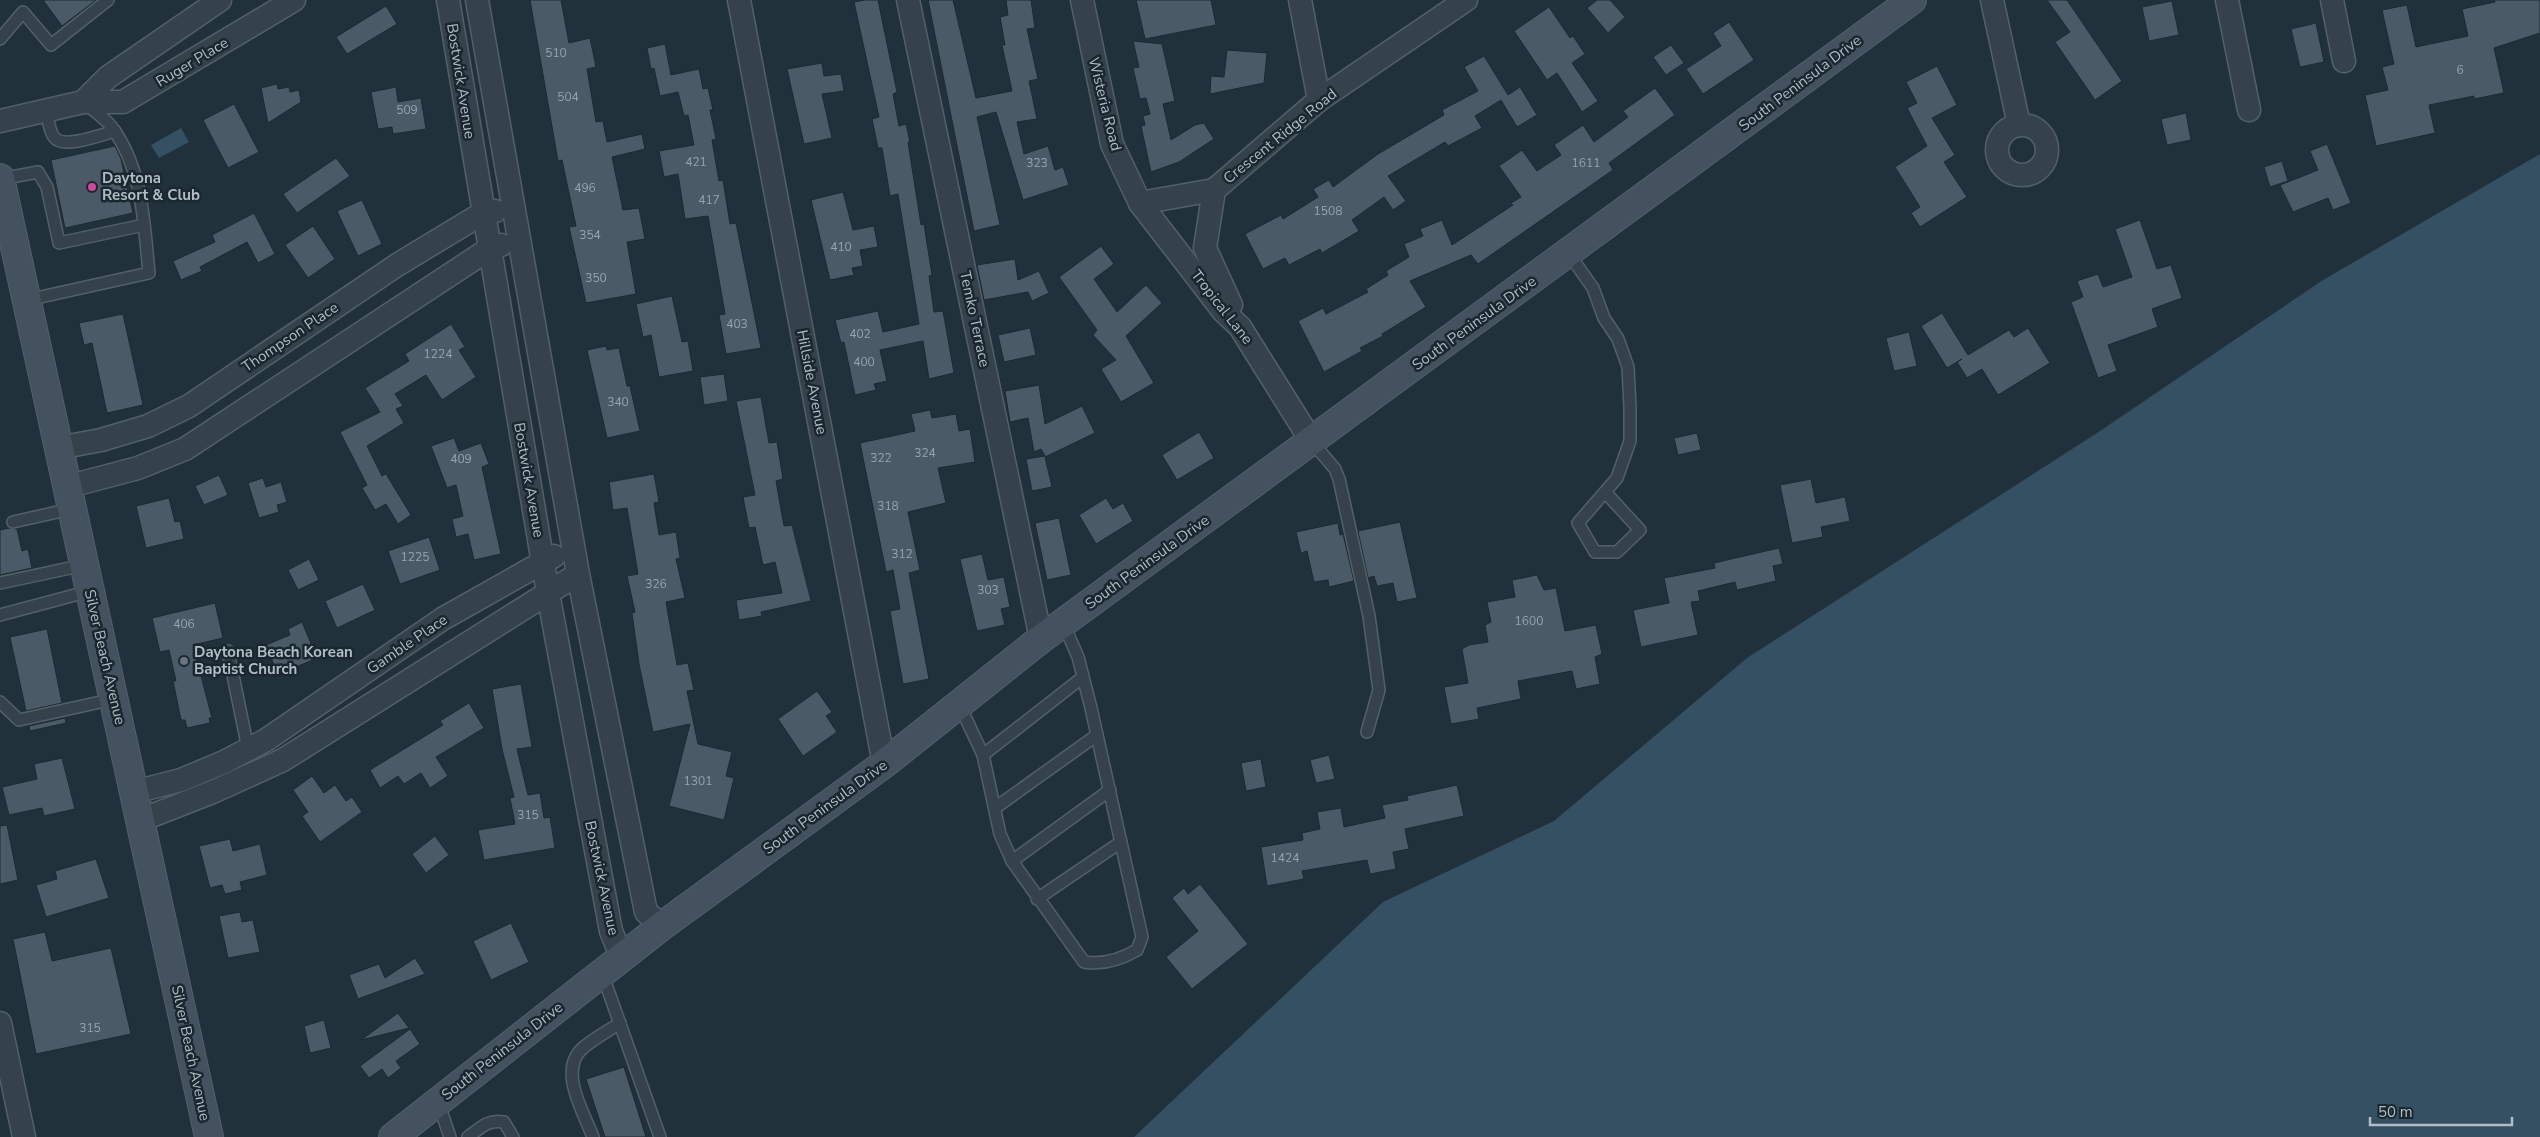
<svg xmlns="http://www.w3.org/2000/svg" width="2540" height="1137" font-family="'Nunito Sans',sans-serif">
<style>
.water{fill:#345062}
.building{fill:#4a5b67;stroke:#1c2932}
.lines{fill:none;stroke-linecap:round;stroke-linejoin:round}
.lane-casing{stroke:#536069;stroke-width:14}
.street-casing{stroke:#536069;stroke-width:25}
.secondary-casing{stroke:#536069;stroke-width:30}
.lane{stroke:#35424b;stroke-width:11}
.street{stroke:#35424b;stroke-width:22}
.secondary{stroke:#43525e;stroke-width:28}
.hotel-dot{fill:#d1479c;stroke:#1a272f;stroke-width:2}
.worship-dot{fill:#6b7280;stroke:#1a272f;stroke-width:2}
.labels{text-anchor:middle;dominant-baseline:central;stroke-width:5;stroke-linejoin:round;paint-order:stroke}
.number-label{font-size:12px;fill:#96a4af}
.street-label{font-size:15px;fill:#b0bdc7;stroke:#1a272f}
.poi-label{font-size:15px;font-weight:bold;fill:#b0bdc7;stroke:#1a272f;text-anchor:start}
</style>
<rect width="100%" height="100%" fill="#21313b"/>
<g class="water">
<polygon points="181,128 189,142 159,158 151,145"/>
<polygon points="2540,154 2540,1137 1134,1137 1383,902 1554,821 1747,658 2097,433 2323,280"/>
</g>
<g class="building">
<polygon points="43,0 96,0 62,26"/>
<polygon points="530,0 561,0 569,43 590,38 596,67 587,69 596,122 603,121 607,142 642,134 645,149 612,157 623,210 639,208 645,239 627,242 636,294 586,303 569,227 576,226 562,160 558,161"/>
<polygon points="865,0 878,0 897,92 893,94 899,126 906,124 910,142 908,142 921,225 924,224 932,275 929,276 934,312 943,311 954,373 929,379 923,341 880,350 887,381 874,384 876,390 855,395 844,342 841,343 835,320 878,311 883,332 919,324 898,194 890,196 882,148 878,148 872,119 879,117 854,2"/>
<polygon points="928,0 953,0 976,98 1012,91 1002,45 1005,45 1000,17 1008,15 1006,0 1031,0 1035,28 1027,29 1038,79 1029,81 1037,119 1017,122 1024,154 1048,146 1055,170 1063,167 1069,185 1023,200 996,112 977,117 1000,225 974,231"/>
<polygon points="1136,0 1211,0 1216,25 1145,39"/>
<polygon points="1597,0 1610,0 1625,17 1608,33 1587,8"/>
<polygon points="2047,0 2067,0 2122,81 2095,100 2055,42 2070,32"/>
<polygon points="2494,0 2540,0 2540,33 2494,48 2504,93 2474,99 2474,96 2429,105 2435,133 2376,146 2365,95 2388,90 2382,67 2394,64 2382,10 2407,5 2416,47 2468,36 2462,9 2495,2"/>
<polygon points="2172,1 2179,35 2149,41 2142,7"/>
<polygon points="386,6 397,24 347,54 336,37"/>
<polygon points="1549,7 1570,38 1573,36 1585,54 1572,63 1598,101 1582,112 1557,73 1547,80 1514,31"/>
<polygon points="1729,22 1754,60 1703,94 1686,69 1721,46 1713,33"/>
<polygon points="2316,23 2324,62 2300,67 2291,29"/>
<polygon points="1133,41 1162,44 1175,101 1163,104 1171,140 1195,125 1204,123 1214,139 1179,162 1151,172 1141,126 1145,125 1143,116 1150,114 1146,98 1140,99 1133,68 1139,67"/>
<polygon points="665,44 671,75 699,69 703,89 708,88 713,110 710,110 716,139 712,140 719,181 723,180 730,224 736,223 761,348 726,354 719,315 725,314 708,216 685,219 678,174 664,177 659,151 694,145 688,115 684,116 678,92 660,96 654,68 651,69 647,48"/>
<polygon points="1671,45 1684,63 1666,75 1653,57"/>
<polygon points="1227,50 1267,53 1264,83 1210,94 1211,76 1224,77"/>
<polygon points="1484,56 1508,95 1520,87 1537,115 1517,127 1501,100 1475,116 1482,128 1448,146 1445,142 1388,176 1406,201 1393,210 1384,197 1352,220 1359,231 1322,253 1320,249 1289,265 1285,258 1263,269 1245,234 1281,215 1283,219 1318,197 1313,189 1329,180 1333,187 1378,154 1444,115 1442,110 1478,91 1464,67"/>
<polygon points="822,63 824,76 841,74 844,91 822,94 832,138 804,144 787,69"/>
<polygon points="1937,66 1957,105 1932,118 1955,155 1944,162 1967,197 1920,227 1911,213 1920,207 1895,167 1927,146 1907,108 1917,103 1906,82"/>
<polygon points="277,84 278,89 289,87 290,92 299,90 301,102 268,123 261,88"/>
<polygon points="396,87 398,102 421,98 426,129 393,134 392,127 378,129 371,92"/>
<polygon points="1655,88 1675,115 1609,163 1613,170 1478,264 1471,255 1410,281 1426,307 1382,334 1383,336 1360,348 1362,351 1324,372 1298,321 1323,308 1326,314 1368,292 1366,289 1388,275 1386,271 1409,257 1404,244 1423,236 1420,229 1442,220 1452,245 1513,205 1511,203 1521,197 1499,166 1522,150 1537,171 1561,155 1554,145 1583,125 1594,142 1628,117 1623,111"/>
<polygon points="234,104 259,152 228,168 203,120"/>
<polygon points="2186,113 2191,140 2167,145 2161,119"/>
<polygon points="2327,144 2351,203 2333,210 2328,198 2293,212 2280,185 2318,170 2310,151"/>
<polygon points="115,146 121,159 133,213 65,228 51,160"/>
<polygon points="336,158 350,176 297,213 283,194"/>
<polygon points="2282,161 2288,181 2270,187 2264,167"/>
<polygon points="843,192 853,230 874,226 878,247 860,250 863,266 852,268 854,275 830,280 811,200"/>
<polygon points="362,200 382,244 358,256 337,211"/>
<polygon points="254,213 275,254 258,263 247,242 200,267 202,271 181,280 173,261 215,242 212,235"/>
<polygon points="2140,220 2157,269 2171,265 2182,298 2152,309 2158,327 2108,345 2117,371 2098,378 2071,302 2083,297 2077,281 2098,274 2103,287 2132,277 2115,229"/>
<polygon points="313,226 335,259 308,278 285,245"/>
<polygon points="1101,246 1114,264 1094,279 1117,312 1146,285 1162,303 1126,336 1154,383 1121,402 1101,369 1116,360 1093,335 1097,330 1059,277"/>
<polygon points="1015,259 1018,280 1039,271 1049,293 1032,301 1028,292 984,300 977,265"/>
<polygon points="672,296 682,342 688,341 693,371 659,377 651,335 643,337 636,304"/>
<polygon points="1942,313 1968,355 2009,330 2014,337 2028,328 2050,363 1998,395 1982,369 1967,378 1957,362 1962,359 1947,368 1921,326"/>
<polygon points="123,314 143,405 107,413 92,343 84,345 79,323"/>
<polygon points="451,324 465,347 459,350 476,377 442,400 426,375 395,394 403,406 396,409 404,423 367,446 382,476 386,474 411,515 398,524 386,504 375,510 362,488 367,485 340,432 380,412 365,388 409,361 405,354"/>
<polygon points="1030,328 1036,355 1004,362 998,335"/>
<polygon points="1909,332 1917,366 1894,371 1886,338"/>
<polygon points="606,346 607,350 619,348 627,386 630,386 640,431 607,438 587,350"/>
<polygon points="724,374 728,401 704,405 700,377"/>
<polygon points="1039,385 1045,424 1082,406 1095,433 1045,457 1052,487 1032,491 1026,459 1045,456 1041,449 1034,452 1028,418 1010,422 1005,391"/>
<polygon points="761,397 769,443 777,442 783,479 776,481 784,526 792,525 811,601 761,612 762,616 739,620 736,600 782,593 775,562 763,565 755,527 749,528 743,497 755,495 736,401"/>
<polygon points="930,410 932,418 956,414 959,431 970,429 975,462 938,468 946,503 908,512 920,570 909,573 929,679 903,684 890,611 900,609 893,570 886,572 860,443 915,431 911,414"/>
<polygon points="1199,432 1214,458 1177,480 1162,455"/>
<polygon points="1697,433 1701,450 1678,455 1674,438"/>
<polygon points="454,438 459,451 481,443 489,464 482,467 501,554 474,560 468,534 456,537 452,519 463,516 456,485 447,488 431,446"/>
<polygon points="654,474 659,502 654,503 659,535 676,532 680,558 676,559 685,598 666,602 677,665 688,663 694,690 687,691 698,744 732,752 726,776 734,778 724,820 669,806 690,724 653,732 639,664 632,613 635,612 627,576 638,574 627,508 613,510 609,482"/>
<polygon points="219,475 228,495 204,505 195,486"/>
<polygon points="263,478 266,487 281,482 287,502 277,505 279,512 259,518 248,483"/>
<polygon points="1811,479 1816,503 1845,497 1850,521 1821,527 1823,537 1792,543 1780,485"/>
<polygon points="169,498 175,522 180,521 184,539 146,548 136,506"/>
<polygon points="1106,498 1113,509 1123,503 1133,521 1096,544 1079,515"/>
<polygon points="1059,518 1071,575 1047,580 1035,523"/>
<polygon points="1400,522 1417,598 1397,602 1393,583 1377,586 1374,576 1368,578 1358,531"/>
<polygon points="1338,523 1340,535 1343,534 1354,581 1329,587 1328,580 1314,582 1307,551 1301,553 1296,532"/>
<polygon points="9,528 17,529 22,551 28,549 32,568 0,575 0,530"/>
<polygon points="429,537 440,570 400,584 388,551"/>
<polygon points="1779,548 1783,564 1773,566 1776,581 1737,590 1735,582 1698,591 1700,601 1691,602 1698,635 1641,647 1633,610 1669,603 1664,578 1715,568 1714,563"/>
<polygon points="982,554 988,580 1004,577 1010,607 1001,609 1005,625 977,631 960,559"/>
<polygon points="309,559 319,580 298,590 288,570"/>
<polygon points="1537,575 1544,590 1556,588 1565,631 1596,625 1602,654 1595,657 1600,684 1576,689 1572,671 1518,681 1521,699 1477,708 1479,719 1451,724 1444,687 1468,683 1462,649 1469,645 1488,642 1485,625 1491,622 1487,602 1515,597 1512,580"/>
<polygon points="363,584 375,610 337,628 325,601"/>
<polygon points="215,603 223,638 193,645 212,718 209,718 210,723 187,728 185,720 181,720 173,681 176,681 169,650 160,652 152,618"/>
<polygon points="302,622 317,658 278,675 266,645 290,635 288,629"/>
<polygon points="47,629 62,703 26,711 10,637"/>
<polygon points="521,684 532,747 517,749 528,795 540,793 544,818 550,817 555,848 484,860 478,830 515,824 510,798 514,797 502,749 492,689"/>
<polygon points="817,691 832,712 826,716 837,732 803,756 778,719"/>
<polygon points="469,703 484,728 436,757 448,776 430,788 421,773 404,784 398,776 380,788 370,770 443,725 440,721"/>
<polygon points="65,718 66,723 30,731 29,726"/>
<polygon points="1329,755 1335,779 1316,783 1310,760"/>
<polygon points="62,758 75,809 44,816 42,808 9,815 2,787 37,779 34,764"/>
<polygon points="1261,759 1266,787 1246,791 1241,763"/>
<polygon points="312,776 324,793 335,785 346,801 352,797 362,812 320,842 302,816 308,812 293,790"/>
<polygon points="1457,785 1464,816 1405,829 1409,849 1393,852 1396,869 1370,874 1367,860 1302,871 1304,879 1267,886 1261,847 1303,840 1302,833 1320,829 1317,812 1341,808 1344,827 1385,818 1382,805 1408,800 1407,796"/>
<polygon points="7,825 18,880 0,884 0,826"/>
<polygon points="435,836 449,855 426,873 412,854"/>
<polygon points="230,839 233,851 260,844 267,875 240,882 242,890 225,894 222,885 210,888 199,846"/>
<polygon points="96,859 109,898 46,917 36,885 57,879 55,871"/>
<polygon points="1200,884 1248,944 1192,989 1166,957 1198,931 1172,898 1184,888 1188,894"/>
<polygon points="240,912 242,922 253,920 260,952 228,958 219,916"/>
<polygon points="511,923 529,962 491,980 473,941"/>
<polygon points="45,932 52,961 111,948 131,1034 36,1054 13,939"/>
<polygon points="415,958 425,974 358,999 349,975 379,964 385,978"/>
<polygon points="398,1013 409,1028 361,1040"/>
<polygon points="324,1020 331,1048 310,1053 304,1026"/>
<polygon points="410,1029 420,1044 396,1061 401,1068 388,1078 382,1069 369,1078 360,1066"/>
<polygon points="624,1067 646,1137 605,1137 586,1079"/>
</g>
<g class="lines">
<g class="lane-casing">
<g id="lane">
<polyline points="0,39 23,12 51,45 108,0"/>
<path d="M46 110C48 118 49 131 54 137 63 150 103 134 115 131"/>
<polyline points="0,179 38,172 47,187 59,243 144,225"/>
<polyline points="1569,254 1593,288 1604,318 1618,339 1628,367 1630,407 1630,441 1617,478 1578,523 1595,552 1617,552 1640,530 1605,492"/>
<path d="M27 300 149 273C144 224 143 172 114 130 108 120 95 112 86 104"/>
<polyline points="1312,442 1335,469 1339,479 1369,616 1379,690 1367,732"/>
<polyline points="13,522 71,509"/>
<polyline points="0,583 84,565"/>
<polyline points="0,615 90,591"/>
<polyline points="228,651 248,749"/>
<polyline points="0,702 19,720 114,699"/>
<path d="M959 704 983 755 1000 834 1012 861 1084 962C1103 965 1120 960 1137 950L1142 937 1091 708 1078 657 1063 623"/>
<polyline points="983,755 1083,677"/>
<polyline points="995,808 1097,735"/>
<polyline points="1012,861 1110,790"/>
<polyline points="1037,899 1121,842"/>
<polyline points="602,973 660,1137"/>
<polyline points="438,1102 450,1137"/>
<path d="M468 1137C480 1128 488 1119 504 1122L513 1137"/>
<path d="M593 1137C583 1111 557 1069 584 1047 595 1038 608 1031 620 1023"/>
</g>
</g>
<g class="street-casing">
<g id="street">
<polyline points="448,0 548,593 611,931 622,958"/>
<polyline points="477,0 578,574 646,912 662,926"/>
<polyline points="739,0 884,764"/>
<polyline points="908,0 1041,639"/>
<polyline points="1082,0 1112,144 1140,203 1224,312 1240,327 1312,442"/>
<polyline points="1300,0 1319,100"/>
<polyline points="1992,0 2019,125"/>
<polyline points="2227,0 2249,110"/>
<polyline points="2332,0 2344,61"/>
<polyline points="83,102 108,77 220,0"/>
<polyline points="0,121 83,102 123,102 294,0"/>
<circle cx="2022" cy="150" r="25"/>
<polyline points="1140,203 1214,190"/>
<polyline points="1231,305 1205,248 1214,190 1319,100 1466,0"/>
<polyline points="58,448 101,440 148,426 189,406 397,265 483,213 495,211"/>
<polyline points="66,487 138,468 185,449 489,249 501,245"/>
<polyline points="134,792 181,780 224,762 266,740 444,618 554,556"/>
<polyline points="141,820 215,791 283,760 578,574"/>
<polyline points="0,1023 24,1137"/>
</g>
</g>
<g class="secondary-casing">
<g id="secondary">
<polyline points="0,178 209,1137"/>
<polyline points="393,1137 662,926 884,764 1041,639 1912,0"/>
</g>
</g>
<use href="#lane" class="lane"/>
<use href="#street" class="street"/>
<use href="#secondary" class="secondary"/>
</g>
<circle class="hotel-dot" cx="92" cy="187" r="5"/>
<circle class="worship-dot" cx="184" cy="661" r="5"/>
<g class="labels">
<g class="number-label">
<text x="556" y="53">510</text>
<text x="2460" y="70">6</text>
<text x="568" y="97">504</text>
<text x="407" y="110">509</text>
<text x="696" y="162">421</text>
<text x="1037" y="163">323</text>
<text x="1586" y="163">1611</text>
<text x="585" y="188">496</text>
<text x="709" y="200">417</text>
<text x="1328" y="211">1508</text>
<text x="590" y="235">354</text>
<text x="841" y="247">410</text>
<text x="596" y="278">350</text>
<text x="737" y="324">403</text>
<text x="860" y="334">402</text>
<text x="438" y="354">1224</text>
<text x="864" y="362">400</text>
<text x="618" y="402">340</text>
<text x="925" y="453">324</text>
<text x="881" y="458">322</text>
<text x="461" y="459">409</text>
<text x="888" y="506">318</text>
<text x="902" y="554">312</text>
<text x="415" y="557">1225</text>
<text x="656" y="584">326</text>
<text x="988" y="590">303</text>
<text x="1529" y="621">1600</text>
<text x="184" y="624">406</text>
<text x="698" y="781">1301</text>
<text x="528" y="815">315</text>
<text x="1285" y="858">1424</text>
<text x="90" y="1028">315</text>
</g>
<g class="street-label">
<text transform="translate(192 62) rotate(-31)">Ruger Place</text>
<text transform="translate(461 81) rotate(81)">Bostwick Avenue</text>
<text transform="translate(1800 83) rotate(-37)">South Peninsula Drive</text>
<text transform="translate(1105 104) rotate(76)">Wisteria Road</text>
<text transform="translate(1280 136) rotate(-39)">Crescent Ridge Road</text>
<text transform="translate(1222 307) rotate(52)">Tropical Lane</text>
<text transform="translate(975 319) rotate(78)">Temko Terrace</text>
<text transform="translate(1474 323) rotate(-36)">South Peninsula Drive</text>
<text transform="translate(290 337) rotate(-34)">Thompson Place</text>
<text transform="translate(812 382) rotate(79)">Hillside Avenue</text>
<text transform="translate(529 480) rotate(80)">Bostwick Avenue</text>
<text transform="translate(1147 562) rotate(-36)">South Peninsula Drive</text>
<text transform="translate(407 644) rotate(-34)">Gamble Place</text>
<text transform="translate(105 657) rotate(77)">Silver Beach Avenue</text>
<text transform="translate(825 807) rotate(-36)">South Peninsula Drive</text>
<text transform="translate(602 878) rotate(78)">Bostwick Avenue</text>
<text transform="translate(502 1051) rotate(-38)">South Peninsula Drive</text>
<text transform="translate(191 1053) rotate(78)">Silver Beach Avenue</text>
</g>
<g class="poi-label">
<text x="102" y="178">Daytona<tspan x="102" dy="17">Resort &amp; Club</tspan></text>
<text x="194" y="652">Daytona Beach Korean<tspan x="194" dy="17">Baptist Church</tspan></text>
</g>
</g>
<path d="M2370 1117v8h142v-8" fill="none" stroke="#b0bdc7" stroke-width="2.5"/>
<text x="2378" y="1117" font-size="15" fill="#b0bdc7" stroke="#1a272f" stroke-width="4" paint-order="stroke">50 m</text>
</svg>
